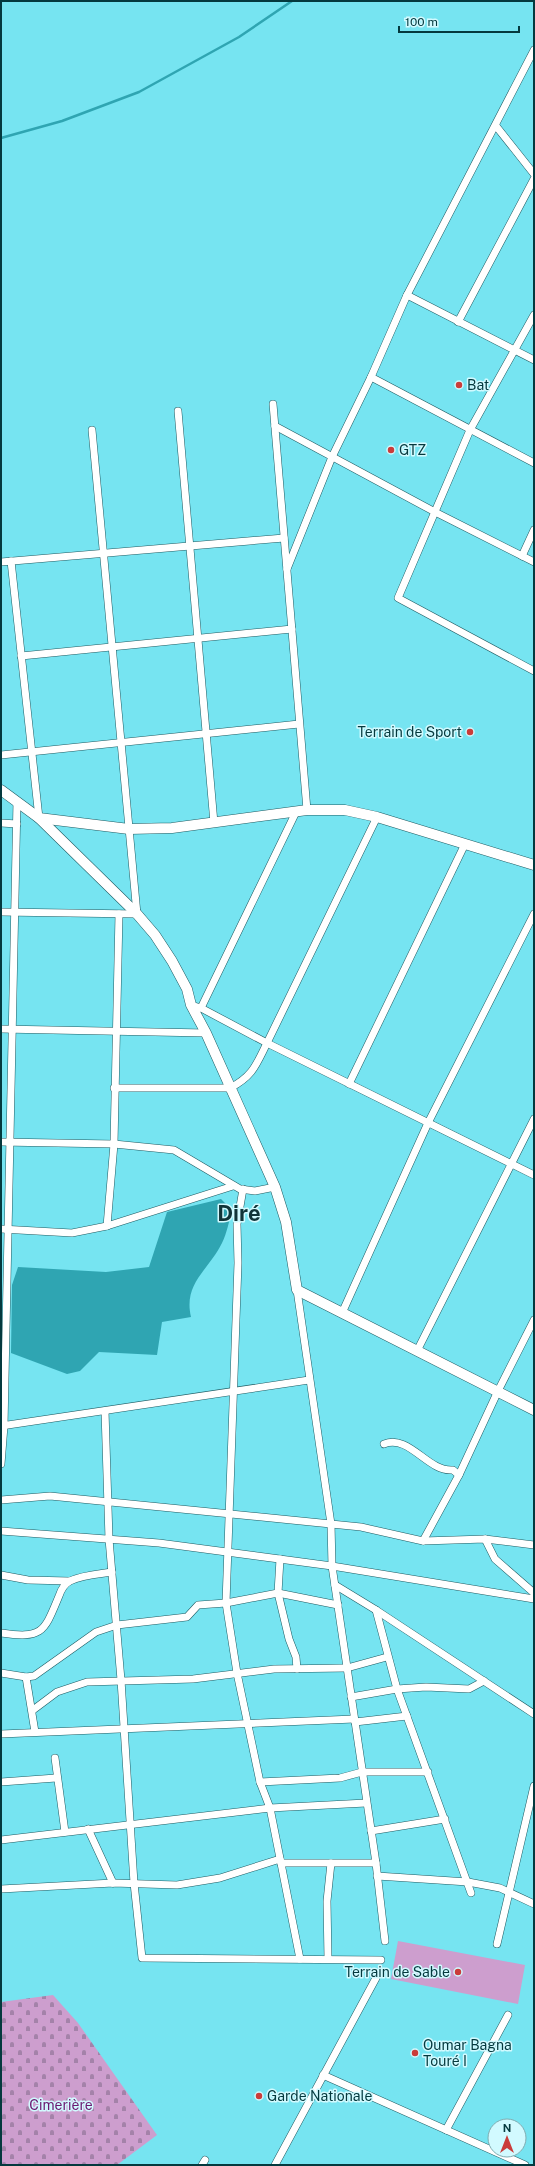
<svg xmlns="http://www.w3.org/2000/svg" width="535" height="2166" font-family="'Public Sans',sans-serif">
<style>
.cemetery{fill:url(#cemetery-stones)}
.green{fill:#cd9ece}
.water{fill:#2fa5b2}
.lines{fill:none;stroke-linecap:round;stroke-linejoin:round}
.stream{stroke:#2fa5b2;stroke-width:2.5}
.minor-casing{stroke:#1f5b62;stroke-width:8}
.secondary-casing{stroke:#1f5b62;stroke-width:11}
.minor{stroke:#fff;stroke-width:7}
.secondary{stroke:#fff;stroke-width:10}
.poi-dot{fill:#ca3c3a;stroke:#d2faff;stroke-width:1.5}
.labels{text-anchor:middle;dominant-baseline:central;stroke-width:3;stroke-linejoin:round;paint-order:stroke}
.poi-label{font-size:14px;fill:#04393e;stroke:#d2faff;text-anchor:start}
.park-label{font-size:14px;fill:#6c1871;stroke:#d2faff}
.town-label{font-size:22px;font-weight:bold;fill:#113438;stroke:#d2faff}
</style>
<defs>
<pattern id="cemetery-stones" width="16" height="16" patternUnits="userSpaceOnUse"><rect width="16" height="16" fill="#cd9ece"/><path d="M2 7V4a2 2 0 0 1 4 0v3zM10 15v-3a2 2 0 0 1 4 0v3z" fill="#a482a9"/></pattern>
</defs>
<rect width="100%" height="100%" fill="#76e4f1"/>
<polygon class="cemetery" points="53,1995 78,2023 157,2135 117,2165 1,2165 1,2002"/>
<polygon class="green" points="398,1941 525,1965 518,2004 391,1979"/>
<path class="water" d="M221 1199 232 1210C229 1221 227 1233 222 1243 209 1270 183 1283 191 1317L162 1322 157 1355 99 1352 80 1371 67 1374 11 1353 12 1285 18 1267 106 1272 149 1267 167 1212Z"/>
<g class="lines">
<polyline class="stream" points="1,138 62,121 139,92 239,37 292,1"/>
<g class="minor-casing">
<g id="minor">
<polyline points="496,126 534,174"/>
<polyline points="407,295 534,360"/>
<polyline points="534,315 470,430 398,598 534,671"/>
<polyline points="458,322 534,179"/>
<polyline points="371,377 534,463"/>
<polyline points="273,404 307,810"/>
<polyline points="178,411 214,823"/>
<polyline points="275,426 435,512 534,562"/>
<polyline points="522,556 534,530"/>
<polyline points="11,561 39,818"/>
<polyline points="1,562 284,538"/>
<polyline points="287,569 332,457 371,377 407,295 534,50"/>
<polyline points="21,656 292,629"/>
<polyline points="1,755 299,724"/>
<polyline points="1,823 17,824"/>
<polyline points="1,912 137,914 92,430"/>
<polyline points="191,1005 201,1008 267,1043 534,1175"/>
<polyline points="201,1008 296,812"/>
<polyline points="1,1029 206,1033"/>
<polyline points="349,1084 465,844"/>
<path d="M114 1088H230C253 1076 256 1065 267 1043L377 817"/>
<polyline points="1,1142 114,1144 174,1150 240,1189 255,1191 275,1187"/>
<polyline points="243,1189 237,1224 238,1263 226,1603 237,1673 260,1782 270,1808 300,1959"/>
<polyline points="107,1226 114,1144 119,914"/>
<polyline points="1,1229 72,1233 107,1226 233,1186"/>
<polyline points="297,1290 331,1524 332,1566 376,1863 385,1941"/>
<polyline points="342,1313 428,1123 534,914"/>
<polyline points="417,1351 534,1119"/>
<polyline points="105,1411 109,1539 121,1680 134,1883 142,1958 381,1960"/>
<polyline points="1,1426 309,1380"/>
<path d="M384 1444C410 1434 427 1472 453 1470L459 1475"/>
<polyline points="1,1464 4,1426 17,801"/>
<polyline points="1,1500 50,1496 361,1527 423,1541 485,1539 534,1545"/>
<polyline points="1,1531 159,1543 332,1566 534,1599"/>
<polyline points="485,1539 495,1559 534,1593"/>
<polyline points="423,1541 459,1475 498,1391 534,1320"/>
<polyline points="280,1559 278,1593 289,1639 296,1657 297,1669"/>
<polyline points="1,1575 28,1580 69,1581"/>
<polyline points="335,1585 376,1610 534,1714"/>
<polyline points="376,1610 397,1689 471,1893"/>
<path d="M1 1633C43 1639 44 1632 59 1596 61 1590 64 1584 70 1581 82 1575 99 1574 112 1572"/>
<polyline points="1,1673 26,1677 34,1676 96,1632 117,1625 187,1617 198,1605 226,1603 278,1593 338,1605"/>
<polyline points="26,1677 35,1732"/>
<polyline points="351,1697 397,1689 426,1687 469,1689 484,1681"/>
<polyline points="33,1710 57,1692 87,1682 193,1679 274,1669 347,1668 387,1657"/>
<polyline points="355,1722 407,1716"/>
<polyline points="1,1734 354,1719"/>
<polyline points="55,1758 65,1832"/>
<polyline points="1,1782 56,1778"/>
<polyline points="260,1782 340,1778 362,1772 428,1772"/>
<polyline points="88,1829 113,1883"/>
<polyline points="371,1831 445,1819"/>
<polyline points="1,1840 270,1808 366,1803"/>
<polyline points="281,1863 376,1863"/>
<polyline points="377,1876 468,1882 500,1888 534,1904"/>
<polyline points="1,1889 113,1883 177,1885 220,1878 280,1859"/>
<polyline points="497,1944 534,1786"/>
<polyline points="328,1959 327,1901 331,1863"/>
<polyline points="323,2075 525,2165"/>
<polyline points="446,2130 508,2015"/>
<polyline points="202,2165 205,2160"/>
<polyline points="275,2165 376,1978"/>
</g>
</g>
<g class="secondary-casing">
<g id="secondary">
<polyline points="1,790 39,818 137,914 155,935 172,961 187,989 191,1005 206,1033 275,1187 286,1222 297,1290 534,1410"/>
<polyline points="39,818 129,829 172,828 307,810 345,810 377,817 534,865"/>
</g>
</g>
<use href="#minor" class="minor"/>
<use href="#secondary" class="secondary"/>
</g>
<g class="poi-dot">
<circle cx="459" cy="385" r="4"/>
<circle cx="391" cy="450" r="4"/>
<circle cx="470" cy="732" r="4"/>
<circle cx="458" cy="1972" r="4"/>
<circle cx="415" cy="2053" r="4"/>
<circle cx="259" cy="2096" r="4"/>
</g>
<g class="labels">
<g class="poi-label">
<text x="467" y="385">Bat</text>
<text x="399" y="450">GTZ</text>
<text x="462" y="732" text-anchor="end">Terrain de Sport</text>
<text x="450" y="1972" text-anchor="end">Terrain de Sable</text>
<text x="423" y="2045">Oumar Bagna<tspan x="423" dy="16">Touré I</tspan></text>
<text x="267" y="2096">Garde Nationale</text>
</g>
<g class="park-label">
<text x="61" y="2105">Cimerière</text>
</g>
<g class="town-label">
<text x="239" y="1213">Diré</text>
</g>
</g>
<rect width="535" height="2166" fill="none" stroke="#04393e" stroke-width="4"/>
<g transform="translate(507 2138)"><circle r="19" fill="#d2faff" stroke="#80adb2"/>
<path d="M0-3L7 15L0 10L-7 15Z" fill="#ca3c3a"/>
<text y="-6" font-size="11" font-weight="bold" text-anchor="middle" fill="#04393e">N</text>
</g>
<path d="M399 26v6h120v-6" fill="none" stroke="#04393e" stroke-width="2"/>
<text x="405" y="26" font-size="12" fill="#04393e" stroke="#d2faff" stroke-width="3" paint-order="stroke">100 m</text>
</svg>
